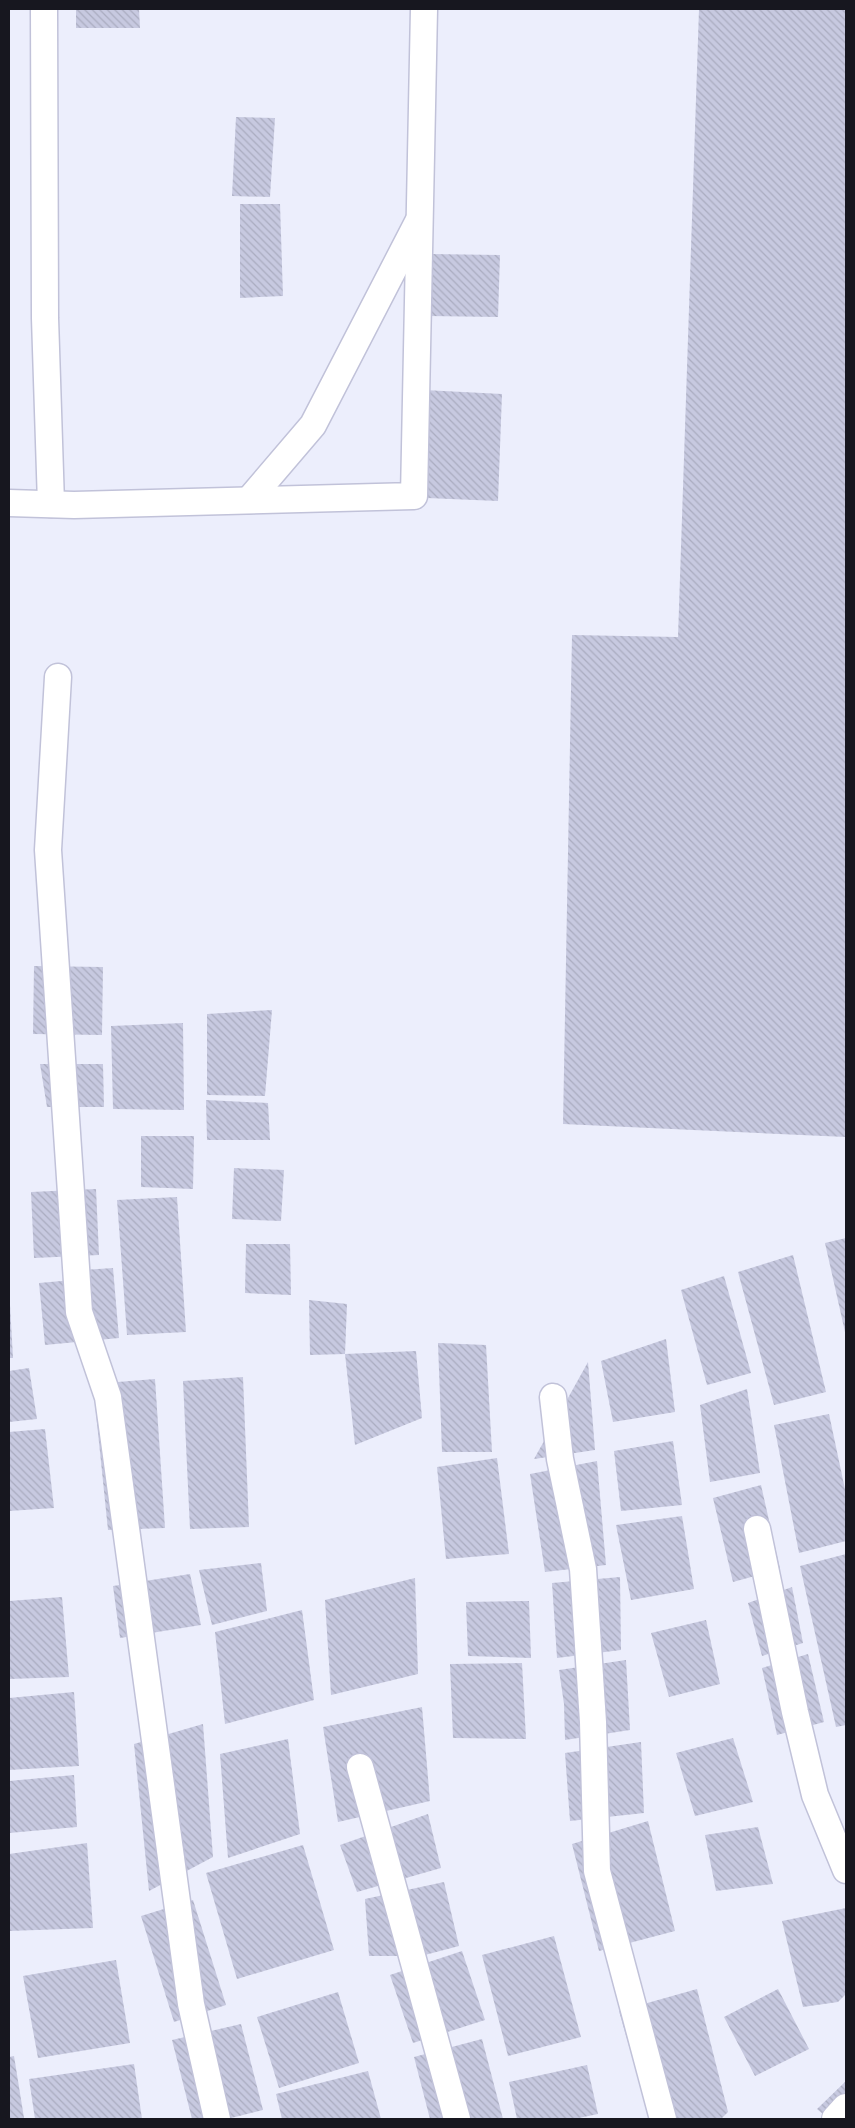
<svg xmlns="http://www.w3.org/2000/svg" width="855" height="2128" font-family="'PT Sans Narrow',sans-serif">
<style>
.building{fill:url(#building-back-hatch)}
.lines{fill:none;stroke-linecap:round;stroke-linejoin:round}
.street-casing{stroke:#c1c2d9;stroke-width:29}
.secondary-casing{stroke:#c1c2d9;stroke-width:30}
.street{stroke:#fff;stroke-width:26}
.secondary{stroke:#fff;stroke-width:28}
</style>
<defs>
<pattern id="building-back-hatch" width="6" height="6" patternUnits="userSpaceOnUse" patternTransform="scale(1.25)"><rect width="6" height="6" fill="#c7c9e0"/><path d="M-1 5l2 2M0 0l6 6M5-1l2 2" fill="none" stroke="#aaacc0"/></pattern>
</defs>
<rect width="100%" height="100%" fill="#eceefc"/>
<g class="building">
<polygon points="76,9 139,9 140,28 76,28"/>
<polygon points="699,9 846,9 846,1137 563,1124 572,635 678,637"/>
<polygon points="236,117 275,118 270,197 232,196"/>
<polygon points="240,204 280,204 283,296 240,298"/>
<polygon points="429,254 500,255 498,317 428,316"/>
<polygon points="424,390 502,394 498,501 427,498"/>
<polygon points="34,966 103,967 102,1035 33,1034"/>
<polygon points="272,1010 265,1096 207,1095 207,1014"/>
<polygon points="183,1023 184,1110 113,1109 111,1026"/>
<polygon points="40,1064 103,1064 104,1107 47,1107"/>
<polygon points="206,1100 268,1103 270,1140 207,1140"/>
<polygon points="141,1136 194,1136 193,1189 141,1187"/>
<polygon points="234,1168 284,1170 281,1221 232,1219"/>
<polygon points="96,1189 99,1255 34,1258 31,1192"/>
<polygon points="177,1197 186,1332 127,1335 117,1200"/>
<polygon points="846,1238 846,1332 845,1332 825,1243"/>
<polygon points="246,1244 290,1244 291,1295 245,1293"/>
<polygon points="793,1255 826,1392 774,1405 738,1272"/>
<polygon points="113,1268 119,1338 45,1345 39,1283 84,1279 83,1270"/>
<polygon points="724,1276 751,1373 707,1385 681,1290"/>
<polygon points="309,1300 347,1304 345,1354 416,1351 422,1418 355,1445 345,1354 310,1355"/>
<polygon points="9,1305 10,1305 13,1358 9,1358"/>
<polygon points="666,1339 675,1412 613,1422 601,1361"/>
<polygon points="438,1343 486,1345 492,1452 442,1452"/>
<polygon points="588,1362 595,1450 534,1459"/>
<polygon points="29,1368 37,1419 9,1422 9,1371"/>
<polygon points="243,1377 249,1527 190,1529 183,1381"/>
<polygon points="155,1379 165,1528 108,1530 93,1384"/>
<polygon points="747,1389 760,1473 710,1482 700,1405"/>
<polygon points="829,1414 846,1494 846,1541 799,1553 774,1425"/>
<polygon points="45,1429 54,1508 9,1511 9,1432"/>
<polygon points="673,1441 682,1505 621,1511 614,1451"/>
<polygon points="497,1458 509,1554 446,1559 437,1467"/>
<polygon points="597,1461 606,1565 545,1572 530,1474"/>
<polygon points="761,1485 780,1569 733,1582 713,1498"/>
<polygon points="682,1516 694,1589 631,1600 616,1525"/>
<polygon points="846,1554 846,1725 836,1727 800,1566"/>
<polygon points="261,1563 267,1611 212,1625 199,1570"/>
<polygon points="190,1574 201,1625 120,1638 113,1586"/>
<polygon points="620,1577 621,1650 557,1658 552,1583"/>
<polygon points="415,1578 418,1674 331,1695 325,1600"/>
<polygon points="792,1587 803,1643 762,1656 748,1603"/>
<polygon points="62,1597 69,1677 9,1679 9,1601"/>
<polygon points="529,1601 531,1658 468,1656 466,1602"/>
<polygon points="302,1610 314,1700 225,1724 215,1632"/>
<polygon points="706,1620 720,1684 669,1697 651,1633"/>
<polygon points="808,1654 824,1722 777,1735 762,1668"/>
<polygon points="626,1660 630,1730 565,1740 564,1704 559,1670"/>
<polygon points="522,1663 526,1739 453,1738 450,1664"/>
<polygon points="74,1692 79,1766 9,1770 9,1698"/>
<polygon points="422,1707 430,1801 338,1822 323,1727"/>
<polygon points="203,1724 213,1857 149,1891 134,1744"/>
<polygon points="733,1738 753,1802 695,1816 676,1753"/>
<polygon points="288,1739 300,1834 228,1858 220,1754"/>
<polygon points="641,1742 644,1813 570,1821 565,1753"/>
<polygon points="74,1775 77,1827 9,1833 9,1781"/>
<polygon points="428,1814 441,1868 357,1892 340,1845"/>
<polygon points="648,1821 675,1931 599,1951 572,1844"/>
<polygon points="758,1827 773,1884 716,1891 705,1835"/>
<polygon points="87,1843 93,1928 9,1931 9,1854"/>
<polygon points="303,1845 334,1950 237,1979 206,1873"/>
<polygon points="444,1882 459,1946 421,1956 369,1956 365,1899"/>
<polygon points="193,1900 226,2005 174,2022 141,1916"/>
<polygon points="846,1908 846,1994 838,2002 803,2007 782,1921"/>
<polygon points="554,1936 581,2037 508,2056 482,1955"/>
<polygon points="462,1951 485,2020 413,2043 390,1975"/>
<polygon points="116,1960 130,2043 38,2058 23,1976"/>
<polygon points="697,1989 728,2112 721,2119 650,2119 619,2011"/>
<polygon points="778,1989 809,2049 755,2076 724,2017"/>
<polygon points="338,1992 359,2063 279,2088 257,2017"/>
<polygon points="241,2024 263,2110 227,2119 192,2119 172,2040"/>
<polygon points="482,2039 503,2119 430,2119 414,2057"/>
<polygon points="14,2056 24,2118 9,2119 9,2057"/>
<polygon points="134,2064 142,2119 35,2119 29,2079"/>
<polygon points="587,2065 598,2114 574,2119 517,2119 509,2082"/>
<polygon points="368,2071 381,2119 282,2119 276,2094"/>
<polygon points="846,2081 846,2115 825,2116 817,2109"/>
</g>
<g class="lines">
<g class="street-casing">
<g id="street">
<polyline points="44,9 45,318 51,504"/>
<polyline points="249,500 313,425 418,222"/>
<polyline points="9,503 74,505 414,496 424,9"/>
<polyline points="58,677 48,850 79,1312 108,1397 191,2004 217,2119"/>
<polyline points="553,1397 560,1459 583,1569 593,1722 597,1871 663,2119"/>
<polyline points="757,1529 795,1712 815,1795 846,1870"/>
<polyline points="360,1767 457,2119"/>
</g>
</g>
<g class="secondary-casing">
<polyline id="secondary" points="836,2119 846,2108"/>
</g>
<use href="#street" class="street"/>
<use href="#secondary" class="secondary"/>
</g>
<rect width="855" height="2128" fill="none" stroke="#17171f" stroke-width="20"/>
</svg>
